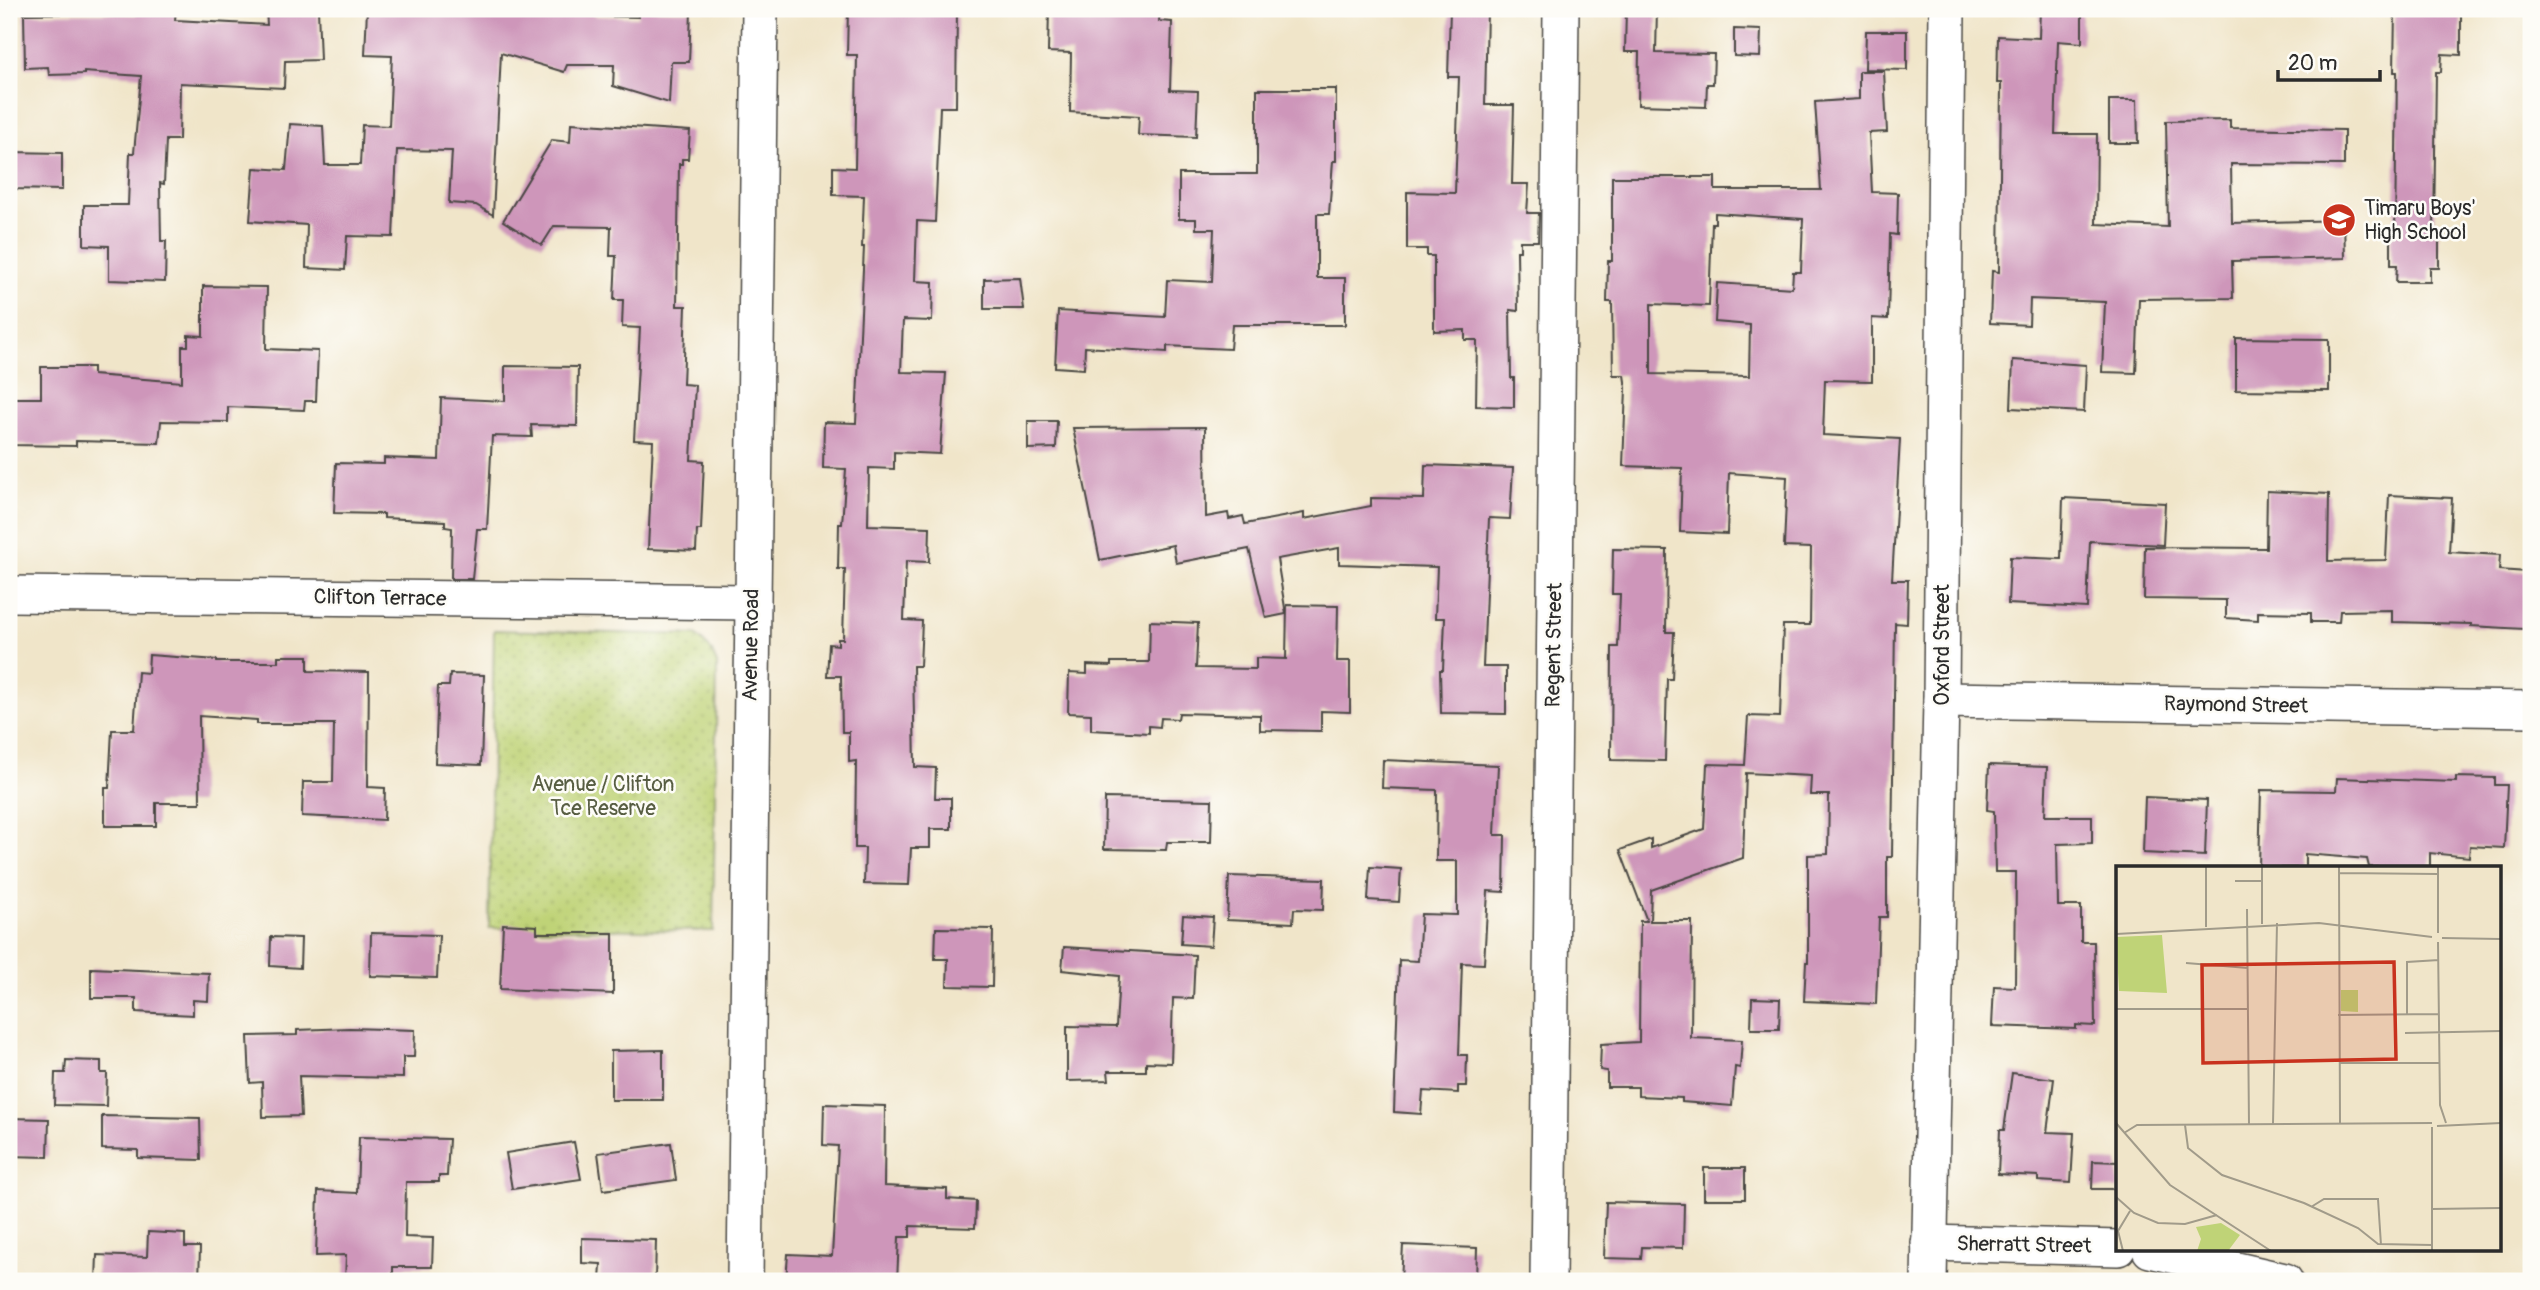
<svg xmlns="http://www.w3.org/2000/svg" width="2540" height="1290" font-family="Pangolin,sans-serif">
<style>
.park{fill:url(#park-dots);stroke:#757f51;stroke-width:2}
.building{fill:#ce96ba;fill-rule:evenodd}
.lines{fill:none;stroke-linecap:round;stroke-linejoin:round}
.street-casing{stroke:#494743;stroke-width:38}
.street{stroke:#fff;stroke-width:35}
.labels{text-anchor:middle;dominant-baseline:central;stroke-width:5;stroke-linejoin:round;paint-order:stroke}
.poi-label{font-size:21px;fill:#2b2b2b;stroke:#fdfcf7;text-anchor:start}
.street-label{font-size:21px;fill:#2b2b2b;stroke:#fdfcf7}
.park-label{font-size:21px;fill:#575d42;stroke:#fdfcf7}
.inset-road{fill:none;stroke:#a19b8a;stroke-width:2}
.view{fill:#c8321e;fill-opacity:0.15;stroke:#c8321e;stroke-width:3.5}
.inset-edge{fill:none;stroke:#2b2b2b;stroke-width:3.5}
</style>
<defs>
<pattern id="park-dots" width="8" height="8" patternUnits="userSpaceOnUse" patternTransform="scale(1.75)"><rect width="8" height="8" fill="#bfd377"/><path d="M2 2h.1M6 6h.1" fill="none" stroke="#a4b567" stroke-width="1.8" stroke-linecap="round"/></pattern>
</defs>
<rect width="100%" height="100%" fill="#fdfcf7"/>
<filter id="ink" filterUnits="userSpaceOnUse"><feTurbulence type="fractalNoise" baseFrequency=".0143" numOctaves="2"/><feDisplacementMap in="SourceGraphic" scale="14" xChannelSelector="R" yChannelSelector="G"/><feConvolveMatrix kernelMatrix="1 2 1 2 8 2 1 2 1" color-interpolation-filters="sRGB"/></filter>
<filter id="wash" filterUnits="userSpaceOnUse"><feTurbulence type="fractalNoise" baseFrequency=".00686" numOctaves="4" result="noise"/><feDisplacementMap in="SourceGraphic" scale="28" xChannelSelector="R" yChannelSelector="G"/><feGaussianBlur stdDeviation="1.57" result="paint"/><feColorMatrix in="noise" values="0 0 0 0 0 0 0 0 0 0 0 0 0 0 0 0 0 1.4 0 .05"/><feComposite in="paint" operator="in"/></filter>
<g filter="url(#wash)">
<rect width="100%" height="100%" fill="#f0e5c9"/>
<polygon class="park" points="494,630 696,635 711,650 717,664 713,931 489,928"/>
<g id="blocks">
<g class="building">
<polygon points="137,9 176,9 175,20 267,25 266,9 318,9 320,60 285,61 284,88 180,83 179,140 166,140 164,184 160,183 161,241 166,241 165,282 109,280 109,246 84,245 84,205 128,205 130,153 134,153 141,76 84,72 84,74 49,75 48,67 25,68 24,14 108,13 136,15"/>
<polygon points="367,9 520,12 521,9 573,9 597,16 638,17 638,9 691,11 689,62 671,62 669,103 613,86 614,65 567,65 564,72 501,53 493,215 476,205 449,203 452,151 397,150 393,237 347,236 345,270 306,268 307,225 250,221 254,168 286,170 290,124 323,126 325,165 360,165 362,125 389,126 392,56 365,55"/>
<polygon points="848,9 957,9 956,107 940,107 935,222 917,221 915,281 933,282 932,321 903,320 901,372 946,373 940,454 894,452 894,469 869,468 868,525 930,527 929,562 906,561 904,620 922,621 920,666 913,666 915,767 936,768 935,798 951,798 951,829 930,829 930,848 911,848 909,885 864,884 865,848 855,848 856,761 849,762 849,732 842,732 841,676 827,676 829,644 838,645 838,639 843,639 845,569 838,569 839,524 842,524 846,469 823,468 824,422 856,423 864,247 862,247 864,196 833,195 833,167 855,168 857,55 847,55"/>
<polygon points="1049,9 1160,10 1159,21 1172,22 1170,90 1198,91 1196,137 1138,135 1139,116 1070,112 1071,53 1048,52"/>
<polygon points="1450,9 1487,9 1485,105 1514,105 1512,184 1529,184 1527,213 1539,213 1538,241 1520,241 1520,251 1517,251 1518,311 1510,310 1511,378 1514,378 1514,407 1476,406 1477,340 1465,340 1465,330 1434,331 1434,256 1427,256 1427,249 1407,249 1407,192 1455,193 1459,77 1448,77"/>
<polygon points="1626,9 1657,9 1656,53 1714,54 1713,84 1707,84 1706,107 1638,105 1639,52 1625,52"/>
<polygon points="2040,9 2082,9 2082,43 2058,41 2055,134 2097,134 2096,224 2168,227 2166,121 2230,120 2230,128 2344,130 2344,165 2231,164 2232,223 2344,220 2345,258 2232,261 2233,298 2139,299 2136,373 2102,372 2105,302 2030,299 2029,325 1990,323 1992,271 1999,272 2001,83 1997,83 1998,36 2039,38"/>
<polygon points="2395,9 2461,9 2461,55 2442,54 2441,72 2436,72 2434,234 2439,235 2439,268 2430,268 2430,282 2396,282 2397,265 2391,265 2391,235 2395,235 2397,72 2394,72"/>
<polygon points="1734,29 1761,30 1760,57 1734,56"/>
<polygon points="1866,31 1907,31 1907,70 1865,69"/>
<path d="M1859 71H1884L1887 132 1869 133 1872 192 1898 193 1897 235 1890 234 1888 319 1872 318V381L1825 380 1823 435 1900 439 1892 580H1908L1907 624 1895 623 1892 857H1887V917H1879L1876 1004 1804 1001 1806 962H1808V855L1828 854 1829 795H1810L1811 776 1746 773 1743 858 1651 890 1650 921H1692L1691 1038 1742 1040 1740 1068 1735 1067 1732 1106 1682 1102V1098L1638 1096V1087H1607V1071L1600 1070 1601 1044 1639 1042 1640 921H1647L1620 850 1651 839V848L1704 829 1707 764 1745 765 1748 716 1780 717 1783 625H1810L1811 548 1784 547 1787 477 1729 473 1727 534 1680 532 1682 468 1623 466 1626 388 1624 375H1613L1612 302H1607L1608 261H1612V177H1715V190H1821L1815 102 1859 99ZM1715 213 1803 219 1801 272H1793L1792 288 1717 283 1715 322 1750 325 1749 376 1651 374V304L1709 306 1712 223H1715Z"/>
<polygon points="1257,89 1336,89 1336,161 1333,161 1329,214 1317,214 1317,278 1345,278 1345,325 1232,325 1230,349 1167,346 1167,352 1085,347 1084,369 1055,367 1058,311 1165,317 1167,280 1212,282 1214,229 1196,229 1196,219 1179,219 1179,174 1257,174"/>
<polygon points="2109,100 2137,100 2138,143 2109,143"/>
<polygon points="571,123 690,131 688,159 682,159 682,164 679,164 677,306 686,306 683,384 695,385 691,460 704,461 701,530 697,530 696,551 648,549 653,441 634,440 640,328 622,327 623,300 614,300 616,256 610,256 611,227 554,226 542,245 503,221 552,140 570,142"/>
<polygon points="10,152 62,153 62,190 9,189"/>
<polygon points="1020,278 1024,309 984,309 984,279"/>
<polygon points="203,286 267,287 266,349 318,351 316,401 305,401 304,410 228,407 228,422 161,421 159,443 76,441 76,446 9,445 9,398 41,398 41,367 93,367 93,375 182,382 182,346 188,346 188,335 203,336"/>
<polygon points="2236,338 2329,339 2329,391 2236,390"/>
<polygon points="2013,360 2086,365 2084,412 2011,408"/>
<polygon points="505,366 578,367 577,426 531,425 532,437 492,436 487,529 477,529 472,579 451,579 452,528 445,527 445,521 384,518 384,514 334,513 336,463 384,464 384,458 439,460 441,398 505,401"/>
<polygon points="1028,421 1057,421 1056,448 1028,449"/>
<polygon points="1205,427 1206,517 1228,513 1229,519 1243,516 1245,524 1304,513 1304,519 1371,506 1371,498 1424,499 1425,465 1513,468 1510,519 1489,518 1483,667 1506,667 1506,714 1441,713 1440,670 1443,670 1445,618 1435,618 1437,567 1339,564 1339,548 1277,559 1286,614 1266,618 1249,549 1176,563 1173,545 1100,560 1073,428"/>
<polygon points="2267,491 2329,494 2328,561 2386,560 2389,495 2452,498 2449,552 2500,555 2499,570 2527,572 2524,629 2471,626 2471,624 2392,622 2392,610 2340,611 2339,622 2311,622 2311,613 2258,612 2258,620 2226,618 2226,600 2144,599 2145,547 2266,548"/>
<polygon points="2063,498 2165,503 2163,545 2090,541 2087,608 2008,604 2010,557 2061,559"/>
<polygon points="1613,549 1667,550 1666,632 1674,632 1672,679 1667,679 1665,761 1611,760 1612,647 1618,647 1620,594 1612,594"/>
<polygon points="1287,605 1338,606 1337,661 1350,661 1350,712 1321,711 1321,731 1260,730 1260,715 1179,713 1178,719 1161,718 1160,727 1149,726 1149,733 1091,730 1091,714 1068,713 1069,673 1087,674 1087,665 1111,666 1111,662 1149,662 1150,621 1198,623 1196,668 1256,669 1256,658 1286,659"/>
<polygon points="149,655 217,660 217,662 278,662 278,656 308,656 308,671 369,672 368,787 385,788 384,820 302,816 303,782 333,782 334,724 257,724 257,720 199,716 200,803 156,803 156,826 105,826 105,788 109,788 112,730 134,730 138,672 148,673"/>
<polygon points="450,674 484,675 481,765 435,763 438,686 449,686"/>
<polygon points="1383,760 1498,765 1495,835 1505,835 1504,892 1488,891 1484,964 1462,963 1459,1055 1467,1055 1466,1086 1458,1086 1458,1093 1423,1091 1421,1114 1394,1112 1399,960 1418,961 1421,914 1457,915 1457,861 1436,861 1437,790 1382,788"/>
<polygon points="1989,765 2047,767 2045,816 2092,816 2092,843 2057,844 2058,906 2081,906 2081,942 2094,942 2095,1026 2076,1025 2076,1029 1992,1026 1994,986 2015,987 2016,872 1995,872 1994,811 1987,810"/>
<polygon points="2456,777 2495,778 2495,785 2507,785 2504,848 2470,846 2469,857 2430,853 2430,868 2369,867 2367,859 2305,854 2305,868 2259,868 2261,790 2336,791 2337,778 2456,782"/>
<polygon points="2145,797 2207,800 2205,856 2143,853"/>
<polygon points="1105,798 1212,800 1211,842 1167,842 1166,850 1104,849"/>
<polygon points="1370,867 1401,869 1399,902 1368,900"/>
<polygon points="1229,876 1324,879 1323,910 1294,909 1293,923 1227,920"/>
<polygon points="1183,915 1213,917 1211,946 1181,944"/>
<polygon points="503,924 537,926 537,933 613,933 613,994 500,989"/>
<polygon points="936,928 993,929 992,987 947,986 948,959 935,959"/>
<polygon points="371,933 439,935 437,978 370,976"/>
<polygon points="271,937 301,938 300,968 270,966"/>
<polygon points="1064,947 1195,955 1193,999 1173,998 1171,1063 1146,1062 1146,1071 1108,1071 1109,1080 1067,1081 1067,1026 1116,1027 1119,976 1062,970"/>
<polygon points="91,968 209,973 208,1001 193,1000 193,1015 136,1012 136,998 91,998"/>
<polygon points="1752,998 1780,999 1779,1029 1751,1029"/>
<polygon points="350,1028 415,1030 414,1057 403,1057 403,1078 299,1076 301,1116 263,1117 262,1082 250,1083 248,1036 297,1035 297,1030"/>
<polygon points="663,1050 663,1100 611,1100 611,1051"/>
<polygon points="66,1060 101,1061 101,1073 107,1073 106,1106 54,1105 55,1073 65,1073"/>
<polygon points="2012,1073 2054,1079 2047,1132 2074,1133 2071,1183 2038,1181 2038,1176 1998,1174 2000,1130 2004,1130"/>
<polygon points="824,1104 885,1106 884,1186 947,1189 947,1199 976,1201 975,1228 910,1226 910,1237 899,1237 897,1281 786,1281 788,1254 832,1256 838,1146 823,1145"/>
<polygon points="102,1116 200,1118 201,1160 138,1158 138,1150 102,1149"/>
<polygon points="9,1118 49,1119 48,1157 9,1156"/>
<polygon points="359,1137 449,1139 447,1176 439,1176 439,1182 406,1182 405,1237 433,1238 432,1267 393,1267 393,1281 345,1281 346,1255 316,1256 318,1191 357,1193"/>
<polygon points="574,1142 581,1179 512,1189 506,1153"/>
<polygon points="671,1143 676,1180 603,1190 598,1153"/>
<polygon points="2093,1161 2118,1162 2118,1189 2092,1189"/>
<rect x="1704" y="1168" width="41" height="31"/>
<polygon points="1606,1202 1684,1204 1683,1248 1642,1247 1641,1259 1604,1258"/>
<polygon points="148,1232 185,1234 185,1247 200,1247 199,1281 96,1281 97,1255 147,1257"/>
<polygon points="582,1238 656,1240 655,1281 600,1281 601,1264 582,1263"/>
<polygon points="1403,1245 1477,1248 1476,1281 1401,1281"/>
</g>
</g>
</g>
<g filter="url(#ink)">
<use href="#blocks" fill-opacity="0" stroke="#494743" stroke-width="2"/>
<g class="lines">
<g class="street-casing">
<g id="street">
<polyline points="9,594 752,602"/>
<polyline points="1941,700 2531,709"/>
<polyline points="1929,1243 2118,1248"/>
<polyline points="2150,1250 2285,1281"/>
<polyline points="745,1281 760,9"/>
<polyline points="1548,1281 1561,9"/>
<polyline points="1929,1281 1941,700 1947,9"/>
</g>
</g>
<use href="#street" class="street"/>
</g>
</g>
<defs>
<g id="school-disc" transform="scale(1.75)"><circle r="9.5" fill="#c8321e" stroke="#fdfcf7"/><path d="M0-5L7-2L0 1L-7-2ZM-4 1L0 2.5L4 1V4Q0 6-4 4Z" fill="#fff"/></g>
</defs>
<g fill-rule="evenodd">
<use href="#school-disc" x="2339" y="220"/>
</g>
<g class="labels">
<g class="poi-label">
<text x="2364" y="208">Timaru Boys'<tspan x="2364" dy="24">High School</tspan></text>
</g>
<g class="street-label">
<text transform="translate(380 598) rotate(1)">Clifton Terrace</text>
<text transform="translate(751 645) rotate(-89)">Avenue Road</text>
<text transform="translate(1554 645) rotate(-89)">Regent Street</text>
<text transform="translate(1942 645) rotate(-90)">Oxford Street</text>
<text transform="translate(2236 705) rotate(1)">Raymond Street</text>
<text transform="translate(2024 1245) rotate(1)">Sherratt Street</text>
</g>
<g class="park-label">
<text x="603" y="784">Avenue / Clifton<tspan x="603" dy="24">Tce Reserve</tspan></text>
</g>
</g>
<g transform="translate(2116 866)">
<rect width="385" height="385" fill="#f0e5c9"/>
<path d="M46 69 51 127 3 125 0 71ZM225 124H242V146L225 145ZM105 357 124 369 112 385H81L85 373 80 361Z" fill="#bfd377"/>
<path class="inset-road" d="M90 0V61M146 0V58M223 0 224 258M223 7 322 8M119 15H146M131 43 133 259M322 67V0M0 68 203 57 316 71M326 72 385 73M322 76 324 239 330 257M70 97 132 102M0 143H132M291 148V96L323 94M222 149 323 148M289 167 385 165M223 197H323M0 257 54 319 155 385M157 258 161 57M69 259 72 282 106 309 188 337 242 362 262 378 316 379M321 260 385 257M316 261V385M8 267 21 259 316 257M0 331 18 347 42 357 69 358 101 349M195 341 208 333H262L265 379M316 343 385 342M7 385 2 365 14 345"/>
<path class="view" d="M278 96 280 193 87 197 86 99Z"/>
<rect width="385" height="385" class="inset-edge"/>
</g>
<rect width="2540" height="1290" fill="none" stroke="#fdfcf7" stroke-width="35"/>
<path d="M2278 70v10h102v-10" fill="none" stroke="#2b2b2b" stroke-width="3.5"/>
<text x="2288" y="70" font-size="21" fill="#2b2b2b" stroke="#fdfcf7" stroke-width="5" paint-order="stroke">20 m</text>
</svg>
